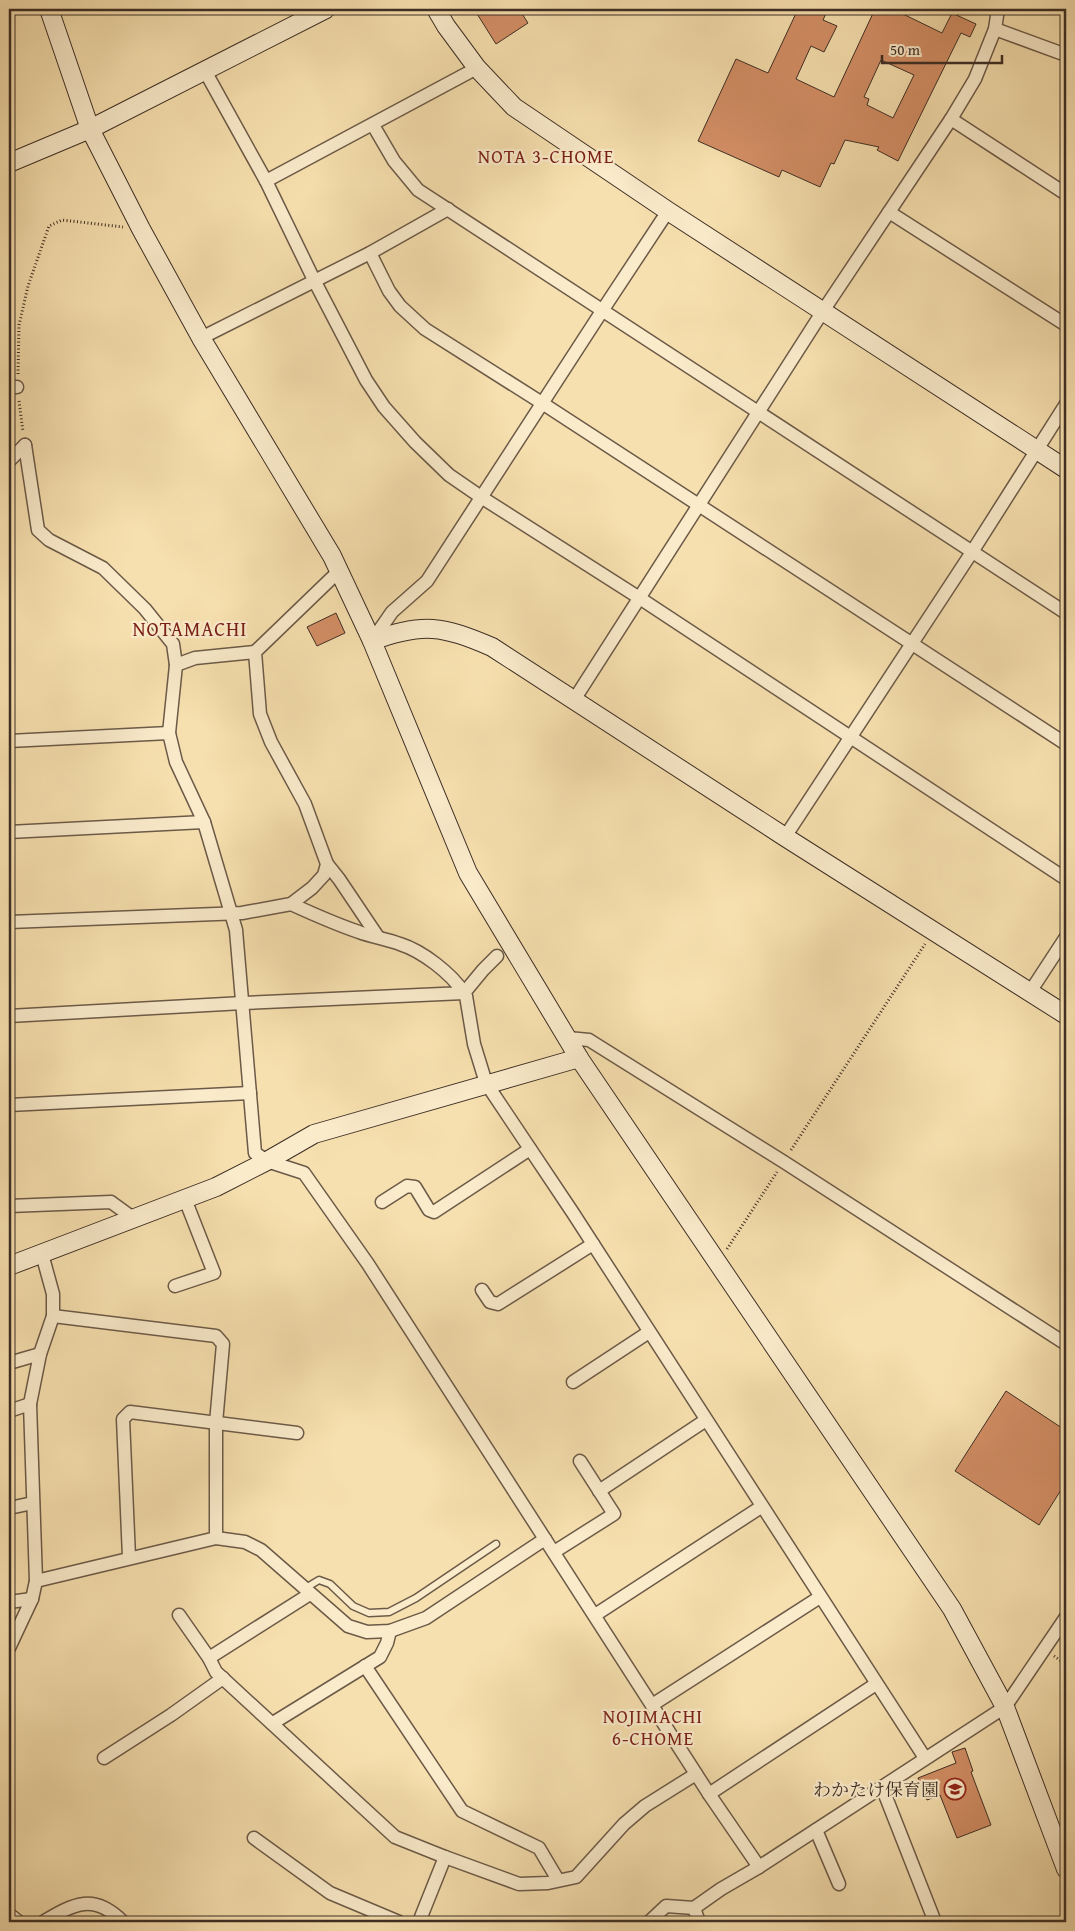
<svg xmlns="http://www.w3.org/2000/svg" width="1075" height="1931" font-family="'Gentium Book Plus','Noto Serif JP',serif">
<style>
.building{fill:#d48f66;stroke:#3d2e25;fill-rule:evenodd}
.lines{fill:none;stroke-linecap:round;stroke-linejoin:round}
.lane-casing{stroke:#6c5a48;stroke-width:9}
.street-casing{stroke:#6c5a48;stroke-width:15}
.secondary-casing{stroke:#3d2e25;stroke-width:20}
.path{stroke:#3d2e25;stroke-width:3;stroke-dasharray:1 2.5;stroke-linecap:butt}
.lane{stroke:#faebcb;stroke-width:6}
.street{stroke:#faebcb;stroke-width:12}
.secondary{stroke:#faebcb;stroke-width:18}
.labels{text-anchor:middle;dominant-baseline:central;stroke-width:4.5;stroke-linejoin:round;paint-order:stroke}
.poi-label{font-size:18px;fill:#3d2e25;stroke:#faebcb;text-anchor:end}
.neighbourhood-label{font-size:19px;letter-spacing:1px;fill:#7a1f14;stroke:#faebcb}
.quarter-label{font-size:20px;letter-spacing:1px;fill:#7a1f14;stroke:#faebcb}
</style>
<rect width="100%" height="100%" fill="#f7e0af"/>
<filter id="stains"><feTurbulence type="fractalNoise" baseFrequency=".004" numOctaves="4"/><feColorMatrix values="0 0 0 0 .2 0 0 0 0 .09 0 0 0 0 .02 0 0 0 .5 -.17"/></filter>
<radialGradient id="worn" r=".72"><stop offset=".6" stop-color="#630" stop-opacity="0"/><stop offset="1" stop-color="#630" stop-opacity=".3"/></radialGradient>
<g class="building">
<polygon points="474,9 519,9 528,23 496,44"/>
<path d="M798 9H828L823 20 837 26 824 52 811 46 796 79 834 97 875 9H906L903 14 942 33 952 13 976 24 970 37 961 33 898 161 877 150 879 147 845 140 834 164 831 163 820 187 782 170 779 177 698 141 736 59 768 73ZM881 60 914 75 893 118 867 105 869 99 864 97Z"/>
<polygon points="336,613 345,633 317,646 307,627"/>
<polygon points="1006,1391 1062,1428 1060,1432 1064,1434 1061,1439 1066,1442 1066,1482 1039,1525 955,1471"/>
<polygon points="965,1748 973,1771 971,1772 991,1825 957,1838 940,1795 927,1800 918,1778 956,1763 952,1752"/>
</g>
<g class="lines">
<g class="lane-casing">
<polyline id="lane" points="304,1589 319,1580 330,1584 353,1606 369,1613 389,1612 416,1598 496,1544"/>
</g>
<g class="street-casing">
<g id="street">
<polyline points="995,29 1066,55"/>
<polyline points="205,71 266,181 314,280 366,380 384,407 415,442 449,475 481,497 638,597 1066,879"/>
<polyline points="951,119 1066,194"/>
<polyline points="373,125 394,161 418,190 1066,613"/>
<polyline points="266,181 477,68"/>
<polyline points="889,212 1066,325"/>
<polyline points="370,253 389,291 400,306 425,329 542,403 1066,744"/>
<polyline points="201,338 370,253 448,209"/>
<polyline points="9,387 17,387"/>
<polyline points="25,445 38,530 49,540 103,568 145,609 173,644 176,665 169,733 176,762 204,822 236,930 255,1153 267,1161 304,1173 368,1264 709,1794 759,1867"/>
<polyline points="9,461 25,445"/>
<polyline points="372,641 392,612 427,581 602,311 668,211"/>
<polyline points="176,665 195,658 255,652"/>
<polyline points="574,700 823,311 951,119 975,79 995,29 998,9"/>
<polyline points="9,741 169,733"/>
<polyline points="9,832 204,822"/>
<polyline points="785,837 972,552 1066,404"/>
<polyline points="327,864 339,879 378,937"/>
<polyline points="9,922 242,913 291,904 312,888 324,875 327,864 305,804 271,742 260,714 255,652 339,571"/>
<polyline points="497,956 483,970 464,993 466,996 474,1044 486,1083 573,1213 925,1758"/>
<polyline points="1030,992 1066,937"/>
<path d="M9 1016 243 1003 464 993C451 973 422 951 400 944 387 939 372 937 359 932 335 924 313 914 291 904"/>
<polyline points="568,1038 589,1040 784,1162 1066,1344"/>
<polyline points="9,1105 250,1093"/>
<polyline points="382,1202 407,1186 415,1187 429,1210 434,1212 530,1149"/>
<polyline points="9,1206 111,1202 133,1218"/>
<polyline points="175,1286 214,1273 185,1199"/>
<polyline points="482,1290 490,1302 498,1304 593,1244"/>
<polyline points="9,1363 40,1354"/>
<polyline points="573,1382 649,1332"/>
<polyline points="9,1411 30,1404"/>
<polyline points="599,1491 706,1420"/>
<polyline points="9,1508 33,1503"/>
<polyline points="216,1538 245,1542 261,1550 348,1626 367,1632 390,1631 426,1618 545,1539"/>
<polyline points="554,1552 614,1514 580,1461"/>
<polyline points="129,1557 123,1419 130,1412 297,1433"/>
<polyline points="36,1581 216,1538 216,1423 223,1344 216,1336 53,1316"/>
<polyline points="9,1602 32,1599"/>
<polyline points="179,1615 209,1658 216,1672 395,1837 445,1857 519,1884 548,1883 576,1877 624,1824 645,1806 696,1774"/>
<polyline points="595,1615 761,1507"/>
<polyline points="9,1648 32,1599 36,1581 30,1404 40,1354 53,1316 53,1294 42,1254"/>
<polyline points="209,1658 310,1594"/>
<polyline points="365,1666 462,1811 539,1848 558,1880"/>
<polyline points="652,1705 820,1597"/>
<polyline points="273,1723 380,1657 387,1643 390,1631"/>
<polyline points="104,1758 171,1715 223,1678"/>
<polyline points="882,1787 935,1922"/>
<polyline points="709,1794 876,1684"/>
<polyline points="816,1830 839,1884"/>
<polyline points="254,1838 330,1893 399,1922"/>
<polyline points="694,1908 699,1922"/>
<polyline points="9,1914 19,1922"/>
<path d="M43 1922C75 1903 94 1893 123 1922"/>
<polyline points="419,1922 445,1857"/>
<polyline points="649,1922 666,1906 694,1908 721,1889 759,1867 1005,1707 1066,1617"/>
</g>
</g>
<g class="secondary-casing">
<g id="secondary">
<polyline points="49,9 90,129 141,229 201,338 332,556 372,641 468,873 579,1058 952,1609 1005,1707 1066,1869"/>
<polyline points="436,9 446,26 477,68 514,107 668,211 1066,469"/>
<polyline points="9,163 90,129 326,9"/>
<path d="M372 641C423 622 443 626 492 647L785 837 1066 1015"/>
<polyline points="9,1266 216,1187 267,1161 314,1134 579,1058"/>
</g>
</g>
<g class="path">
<polyline points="18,374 19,325 28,286 49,226 62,220 123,227"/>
<polyline points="19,401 23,432"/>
<polyline points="791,1150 925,944"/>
<polyline points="727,1249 777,1172"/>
<polyline points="1054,1656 1066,1664"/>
</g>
<use href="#lane" class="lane"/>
<use href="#street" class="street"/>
<use href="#secondary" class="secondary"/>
</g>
<defs>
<g id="school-ring" transform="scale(1.125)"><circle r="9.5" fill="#faebcb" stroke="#8f2418" stroke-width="1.5"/><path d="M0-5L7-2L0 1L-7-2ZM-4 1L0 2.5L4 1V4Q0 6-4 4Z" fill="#8f2418"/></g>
</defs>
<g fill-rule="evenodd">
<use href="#school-ring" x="955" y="1789"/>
</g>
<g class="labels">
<g class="poi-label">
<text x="939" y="1789">わかたけ保育園</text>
</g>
<g class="neighbourhood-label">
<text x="546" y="156">NOTA 3-CHOME</text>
<text x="653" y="1716">NOJIMACHI<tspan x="653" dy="22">6-CHOME</tspan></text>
</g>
<g class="quarter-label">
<text x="190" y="628">NOTAMACHI</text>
</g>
</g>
<rect width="1075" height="1931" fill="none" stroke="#f7e0af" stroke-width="30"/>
<rect x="10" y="10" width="1055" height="1911" fill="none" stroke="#3d2e25" stroke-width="2.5"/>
<rect x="15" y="15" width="1045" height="1901" fill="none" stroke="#3d2e25"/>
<path d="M882 55v8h120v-8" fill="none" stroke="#3d2e25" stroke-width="2.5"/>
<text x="890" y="55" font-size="15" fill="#3d2e25" stroke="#faebcb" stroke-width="4" paint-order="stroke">50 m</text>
<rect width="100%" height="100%" filter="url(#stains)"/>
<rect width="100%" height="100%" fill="url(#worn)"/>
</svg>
